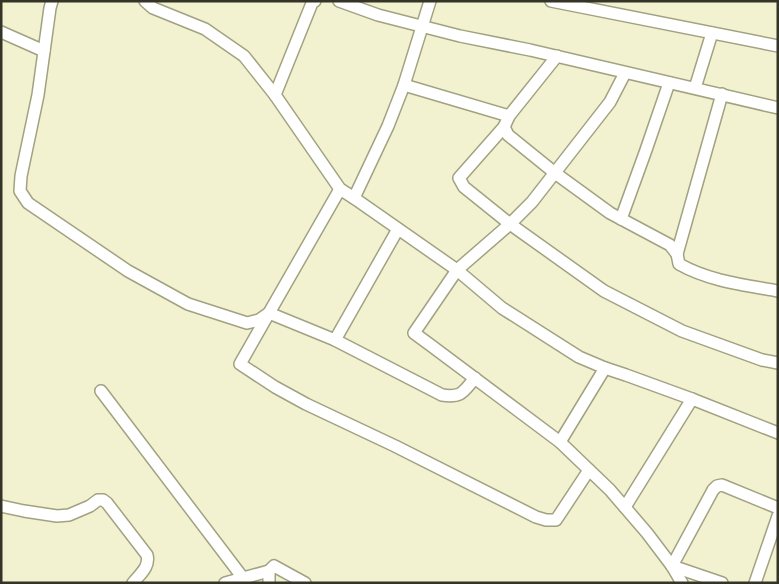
<svg xmlns="http://www.w3.org/2000/svg" width="779" height="584" font-family="'Public Sans',sans-serif">
<style>
.lines{fill:none;stroke-linecap:round;stroke-linejoin:round}
.minor-casing{stroke:#a2a282;stroke-width:14}
.minor{stroke:#fff;stroke-width:11}
</style>
<rect width="100%" height="100%" fill="#f2f2d0"/>
<g class="lines">
<g class="minor-casing">
<g id="minor">
<polyline points="52,1 50,8 38,95 21,176 20,191 28,203 128,271 188,304 247,323 259,320 269,313 340,189"/>
<polyline points="145,1 153,8 205,29 244,56 275,95 340,189 354,198 457,270 502,308 579,357 605,368 626,375 692,399 778,433"/>
<polyline points="339,1 378,15 460,36 530,50 778,108"/>
<polyline points="551,1 778,46"/>
<polyline points="1,32 44,51"/>
<path d="M557 56 509 116 504 127 508 135 555 173 610 213 670 245 677 254 679 264C709 281 744 285 778 291"/>
<polyline points="625,73 610,102 532,202 510,224 457,270 414,333 429,344 560,442 610,490 647,533 672,566 682,583"/>
<polyline points="404,85 509,116"/>
<polyline points="695,88 712,33"/>
<polyline points="275,95 312,3 315,1"/>
<polyline points="504,127 459,178 464,187 510,224 604,291 682,331 762,360 778,363"/>
<polyline points="354,198 388,126 404,85 430,1"/>
<polyline points="621,219 646,150 669,83"/>
<polyline points="677,254 722,94"/>
<polyline points="335,340 398,229"/>
<path d="M475 378C463 392 462 398 442 395L335 340 269 313 240 364 275 387 306 404 395 446 536 517 546 520H556L589 470"/>
<polyline points="101,391 243,578"/>
<polyline points="560,442 605,368"/>
<path d="M1 506 24 511 57 516 69 515 90 506 98 500H103L107 503 147 555C150 567 140 574 133 583"/>
<polyline points="625,507 692,399"/>
<polyline points="672,566 713,490 717,486 722,485 778,508"/>
<polyline points="672,566 722,583"/>
<polyline points="225,583 269,571"/>
<polyline points="269,583 269,571 274,566 305,583"/>
<polyline points="755,583 778,516"/>
</g>
</g>
<use href="#minor" class="minor"/>
</g>
<rect width="779" height="584" fill="none" stroke="#343427" stroke-width="5"/>
</svg>
